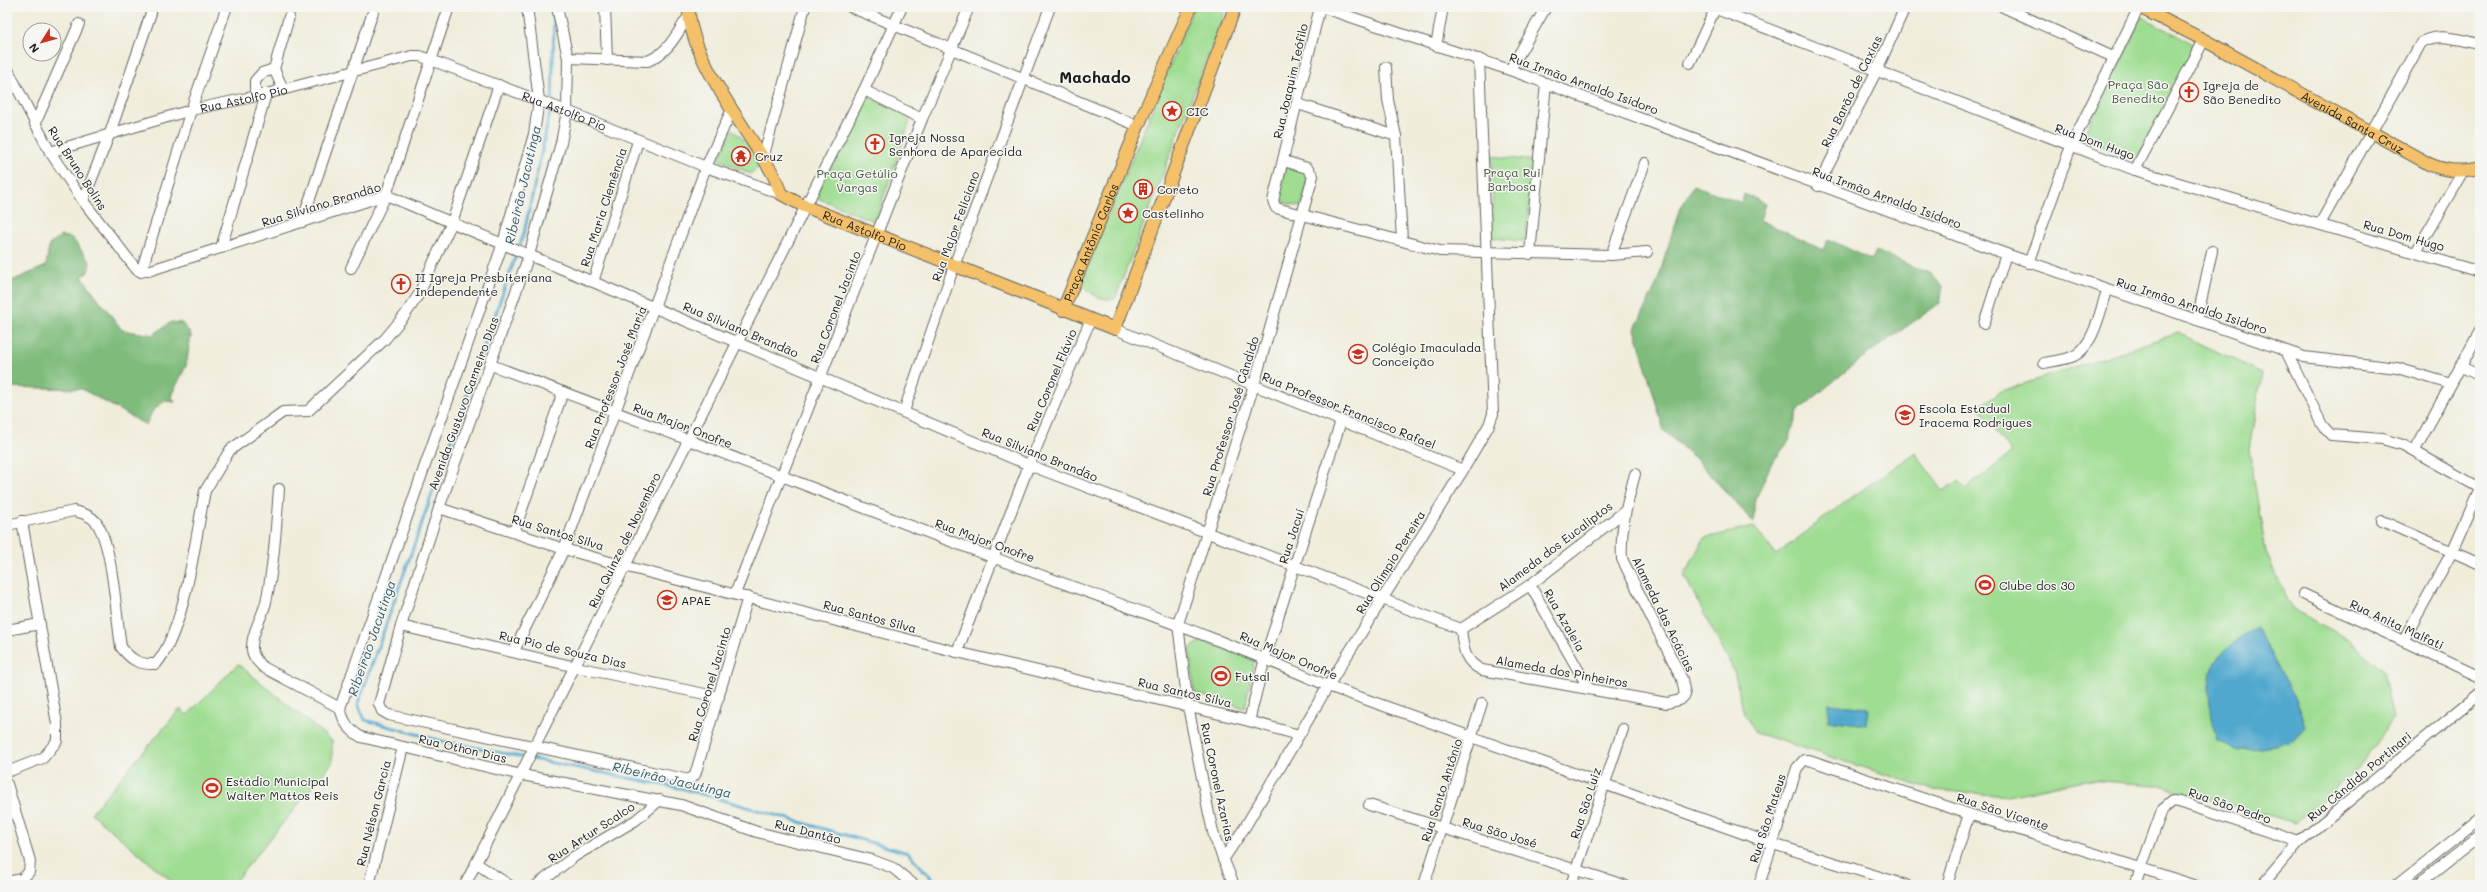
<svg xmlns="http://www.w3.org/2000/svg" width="2487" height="892" font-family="Mali,sans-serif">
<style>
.green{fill:#9fdd92;stroke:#5e7c57}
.forest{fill:#7fbc7c;stroke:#4e6c4c}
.water{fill:#51a8ce;stroke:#366275}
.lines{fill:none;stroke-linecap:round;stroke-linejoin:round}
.stream{stroke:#51a8ce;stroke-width:3}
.minor-casing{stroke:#66655f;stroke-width:12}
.major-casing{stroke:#66655f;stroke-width:14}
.minor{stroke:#fff;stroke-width:10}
.major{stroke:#f4c16b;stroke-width:12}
.labels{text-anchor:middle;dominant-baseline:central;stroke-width:3;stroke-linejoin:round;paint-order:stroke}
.street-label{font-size:12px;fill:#1c1c1c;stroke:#f6f6f2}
.park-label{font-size:12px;fill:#43563f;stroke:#f6f6f2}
.poi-label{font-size:12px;fill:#1c1c1c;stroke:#f6f6f2;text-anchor:start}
.water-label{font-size:13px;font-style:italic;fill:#345b6c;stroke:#f6f6f2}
.district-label{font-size:16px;font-weight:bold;fill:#1c1c1c;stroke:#f6f6f2}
</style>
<rect width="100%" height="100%" fill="#f6f6f2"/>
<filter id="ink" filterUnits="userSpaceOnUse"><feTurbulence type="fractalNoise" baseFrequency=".025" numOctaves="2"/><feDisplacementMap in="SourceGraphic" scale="8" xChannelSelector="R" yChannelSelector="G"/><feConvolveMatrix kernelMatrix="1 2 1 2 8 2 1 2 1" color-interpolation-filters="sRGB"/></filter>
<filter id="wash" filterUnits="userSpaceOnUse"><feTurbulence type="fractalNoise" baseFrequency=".012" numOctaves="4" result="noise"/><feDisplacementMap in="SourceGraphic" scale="16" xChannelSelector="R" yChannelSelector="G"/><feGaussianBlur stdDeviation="0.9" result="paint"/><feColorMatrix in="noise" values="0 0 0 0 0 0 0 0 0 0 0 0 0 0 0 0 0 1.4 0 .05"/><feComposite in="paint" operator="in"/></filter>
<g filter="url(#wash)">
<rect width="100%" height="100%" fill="#f0eddb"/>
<g class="green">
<path d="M1194 7H1219L1224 14 1115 299C1099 301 1092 295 1081 283Z"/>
<polygon points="2141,16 2197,46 2139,157 2132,160 2087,139 2085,133 2113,69 2122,62"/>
<polygon points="866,95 911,118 875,222 815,197"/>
<polygon points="732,129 756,151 761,166 750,174 719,159"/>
<polygon points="1492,156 1535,161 1525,241 1493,238"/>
<polygon points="1286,165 1304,170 1309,176 1301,207 1282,202 1278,196"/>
<polygon points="2178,333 2262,373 2249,449 2266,553 2293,610 2349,639 2383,671 2393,719 2356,771 2296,823 2157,785 2084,780 2008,796 1934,790 1756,733 1744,714 1734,671 1684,575 1704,538 1754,527 1776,555 1841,505 1915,453 1943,491 1958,481 1965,489 2012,453 1979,407 1999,392"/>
<polygon points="1203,640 1254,660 1245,708 1195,693 1189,649"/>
<polygon points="238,664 332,741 332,763 232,885 176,885 91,813 180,709 187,715"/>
</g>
<g class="forest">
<polygon points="1693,185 1742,203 1744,194 1765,203 1760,220 1823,250 1828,239 1872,260 1876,251 1930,273 1943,286 1940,303 1859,360 1798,411 1789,441 1771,464 1754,503 1754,523 1695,458 1664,431 1635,329 1657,283 1678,214"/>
<polygon points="61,236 72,238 90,262 88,272 82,277 122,330 153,335 171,322 182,323 191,335 186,366 171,396 175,402 165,401 153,410 146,425 82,389 7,387 7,283 46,266 49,245"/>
</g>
<g class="water">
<path d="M2256 627C2274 659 2295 692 2305 727L2292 741 2276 746 2238 751 2218 742C2211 717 2201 677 2220 656 2229 645 2244 636 2256 627Z"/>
<polygon points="1829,704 1868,708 1866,725 1828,720"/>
</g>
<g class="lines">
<g class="stream">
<polyline points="551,7 554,22 552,102"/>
<polyline points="551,108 524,233 358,704 365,720 442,741 684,789 908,853 938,885"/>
</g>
</g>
</g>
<g filter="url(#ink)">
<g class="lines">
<g class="minor-casing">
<g id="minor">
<polyline points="557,7 568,58 567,111 561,143 529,255 439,508 401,626 379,704 382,711 389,715 689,780 695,775 748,597"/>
<polyline points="605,7 607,60"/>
<polyline points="850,7 1138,126"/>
<polyline points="1320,7 1273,201 1276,208 1440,251 1611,255 1647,252"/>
<polyline points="1321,7 1510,70 2006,254 2304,357 2397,368 2451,384"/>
<polyline points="1711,7 2135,170 2480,272"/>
<polyline points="2003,7 2113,57"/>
<polyline points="1436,46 1443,7"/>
<path d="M568 58 648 61C669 52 676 35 688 17"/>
<polyline points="1690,63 1716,7"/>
<polyline points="1386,67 1388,100 1396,136 1402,240"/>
<polyline points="7,68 50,152 83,201 137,270 148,271 386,195 1029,465 1461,629"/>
<polyline points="274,69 289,17"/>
<polyline points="1510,70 1546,7"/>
<polyline points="864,90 922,119"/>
<polyline points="255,96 255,81 262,73 274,69 283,89"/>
<polyline points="1298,104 1396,136"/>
<polyline points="35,124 79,24"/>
<path id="s1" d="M50 152 191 110 266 94 412 56H420L567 111 706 167 781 194"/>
<polyline points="763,158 805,7"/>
<polyline points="2135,170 2204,40"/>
<polyline points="1818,186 1877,70 1905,7"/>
<polyline points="83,201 110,133 151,13"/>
<polyline points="302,222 373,12"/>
<path d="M2320 224 2421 43C2437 31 2462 41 2480 44"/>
<polyline points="221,248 266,94"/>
<polyline points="2416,252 2463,171"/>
<polyline points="1530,254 1546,83"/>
<polyline points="1611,255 1645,163"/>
<polyline points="2029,263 2071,146 2139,7"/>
<polyline points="351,268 386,195 449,7"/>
<polyline points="141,272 191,110 226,9"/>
<polyline points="593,282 638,141"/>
<polyline points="2197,320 2212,251"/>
<polyline points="1984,324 2006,254"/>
<polyline points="1115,329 1463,470"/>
<polyline points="2286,351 2322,425 2331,435 2382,439 2403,445 2480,488"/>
<path d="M2044 363C2053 361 2065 360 2074 356 2094 346 2100 311 2107 291"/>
<path d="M491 365C658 427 824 493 992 557 1104 599 1218 637 1328 686L1773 844 1906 885"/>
<polyline points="2460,366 2480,376"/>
<polyline points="904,411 954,266 1050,7"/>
<polyline points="2415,450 2480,331"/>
<path d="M279 489C276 527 274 565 266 602 263 616 252 631 252 646 251 655 257 661 263 667L340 708C344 723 348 729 361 737L522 775 681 805 757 832 872 860 893 868 914 885"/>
<polyline points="439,508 564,549 624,566 957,652 1249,721 1299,735"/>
<polyline points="2382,521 2480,564"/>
<path d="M7 525 74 511C82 513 90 515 96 522 113 545 116 616 121 647 131 660 139 665 156 664 186 629 195 538 205 491L230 450 283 412 308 411 385 339 405 315 419 294 452 222 499 85"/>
<polyline points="514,532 563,392"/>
<polyline points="1530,585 1589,689"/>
<polyline points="735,594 922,119 969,7"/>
<polyline points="2303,594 2480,677"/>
<polyline points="401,626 576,667 719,697"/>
<path d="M1461 629C1463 648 1464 662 1482 670L1667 703 1680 700 1685 695 1682 679 1622 559C1620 529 1627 503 1635 474"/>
<polyline points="1461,629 1530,585 1625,511"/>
<polyline points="7,630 40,624"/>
<polyline points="2403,641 2452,552 2480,489"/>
<polyline points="514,651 564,549 706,167 732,109"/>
<polyline points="957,652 1029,465 1090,321"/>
<polyline points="340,708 503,243 534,134 539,100 527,7"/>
<polyline points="1249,721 1265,658 1341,421"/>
<polyline points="7,772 43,758 57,741 57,724 22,521"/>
<polyline points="7,784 30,861 29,872 22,879 7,882"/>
<polyline points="1369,805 1624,885"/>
<polyline points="1223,860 1245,827 1328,686 1463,470 1489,425 1493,414 1479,59"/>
<polyline points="477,864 509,885"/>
<polyline points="369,885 403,747"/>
<polyline points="465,885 864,90 902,7"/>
<polyline points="537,885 575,856 636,820 660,800"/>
<polyline points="1234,885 1214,836 1209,814 1188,706 1178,624 1254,385 1313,176 1307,168 1284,161"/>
<polyline points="1424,885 1482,703"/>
<polyline points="1571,885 1623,729"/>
<polyline points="1759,885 1797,768 1804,760 1809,760 1969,814 2194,885"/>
<polyline points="1947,885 1969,814"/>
<polyline points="2135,885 2162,810 2173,801 2179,802 2299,842"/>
<polyline points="2262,885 2299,842 2480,693"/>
<polyline points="2397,885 2480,819"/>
<polyline points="2418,885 2480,836"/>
</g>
</g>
<g class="major-casing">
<g id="major">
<path id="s2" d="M689 7C687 55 750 133 774 176L781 194 804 206 1115 329 1235 7"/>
<path id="s3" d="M2139 7 2204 40 2429 164C2447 172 2461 172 2480 168"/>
<path id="s4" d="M1063 310 1138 126 1191 7"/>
</g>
</g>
<use href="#minor" class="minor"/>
<use href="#major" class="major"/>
</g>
</g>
<defs>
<g id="church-ring" transform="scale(1)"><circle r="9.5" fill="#f6f6f2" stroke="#c8321e" stroke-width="1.5"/><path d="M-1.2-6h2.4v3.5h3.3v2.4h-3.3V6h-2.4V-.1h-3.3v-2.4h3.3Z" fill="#c8321e"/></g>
<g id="sight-ring" transform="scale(1)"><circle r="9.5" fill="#f6f6f2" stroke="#c8321e" stroke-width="1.5"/><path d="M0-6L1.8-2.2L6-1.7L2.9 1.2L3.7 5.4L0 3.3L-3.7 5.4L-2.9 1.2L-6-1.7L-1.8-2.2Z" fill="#c8321e"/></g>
<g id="temple-ring" transform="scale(1)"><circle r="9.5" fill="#f6f6f2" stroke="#c8321e" stroke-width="1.5"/><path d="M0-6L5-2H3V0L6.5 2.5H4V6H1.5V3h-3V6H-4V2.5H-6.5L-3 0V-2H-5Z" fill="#c8321e"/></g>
<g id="building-ring" transform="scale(1)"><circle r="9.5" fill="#f6f6f2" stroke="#c8321e" stroke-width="1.5"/><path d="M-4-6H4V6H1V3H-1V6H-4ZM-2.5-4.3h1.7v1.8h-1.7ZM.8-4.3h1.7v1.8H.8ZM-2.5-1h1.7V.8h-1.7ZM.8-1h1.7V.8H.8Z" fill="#c8321e"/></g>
<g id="school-ring" transform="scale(1)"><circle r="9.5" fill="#f6f6f2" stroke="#c8321e" stroke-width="1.5"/><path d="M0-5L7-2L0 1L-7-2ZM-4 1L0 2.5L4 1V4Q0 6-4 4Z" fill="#c8321e"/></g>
<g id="stadium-ring" transform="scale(1)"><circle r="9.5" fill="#f6f6f2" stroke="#c8321e" stroke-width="1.5"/><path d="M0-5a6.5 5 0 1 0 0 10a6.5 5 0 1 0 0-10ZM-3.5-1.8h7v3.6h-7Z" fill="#c8321e"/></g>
</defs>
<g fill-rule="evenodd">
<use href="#church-ring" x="2189" y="92"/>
<use href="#sight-ring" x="1172" y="111"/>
<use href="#church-ring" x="875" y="144"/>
<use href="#temple-ring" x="741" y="156"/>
<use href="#building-ring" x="1143" y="189"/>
<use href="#sight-ring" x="1128" y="213"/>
<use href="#church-ring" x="401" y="284"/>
<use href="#school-ring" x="1358" y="354"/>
<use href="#school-ring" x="1905" y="415"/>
<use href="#stadium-ring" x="1985" y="585"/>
<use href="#school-ring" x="667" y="600"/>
<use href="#stadium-ring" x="1221" y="676"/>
<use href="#stadium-ring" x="212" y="788"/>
</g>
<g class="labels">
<g class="street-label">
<text transform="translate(1290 81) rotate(-77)">Rua Joaquim Teófilo</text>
<text transform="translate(1584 83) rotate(20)">Rua Irmão Arnaldo Isidoro</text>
<text transform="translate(1851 91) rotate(-64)">Rua Barão de Caxias</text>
<text stroke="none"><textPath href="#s1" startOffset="201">Rua Astolfo Pio</textPath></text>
<text stroke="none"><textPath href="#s1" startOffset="537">Rua Astolfo Pio</textPath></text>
<text stroke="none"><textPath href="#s3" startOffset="243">Avenida Santa Cruz</textPath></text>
<text transform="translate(2095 141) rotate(20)">Rua Dom Hugo</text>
<text transform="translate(78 168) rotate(57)">Rua Bruno Bolins</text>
<text transform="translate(1887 197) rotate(20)">Rua Irmão Arnaldo Isidoro</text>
<text transform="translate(321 204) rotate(-17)">Rua Silviano Brandão</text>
<text transform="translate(603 207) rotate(-72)">Rua Maria Clemência</text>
<text transform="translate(955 226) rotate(-70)">Rua Major Feliciano</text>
<text stroke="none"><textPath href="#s2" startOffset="302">Rua Astolfo Pio</textPath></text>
<text transform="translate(2404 235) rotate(16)">Rua Dom Hugo</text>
<text stroke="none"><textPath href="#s4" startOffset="73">Praça Antônio Carlos</textPath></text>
<text transform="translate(2192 305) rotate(18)">Rua Irmão Arnaldo Isidoro</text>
<text transform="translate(835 307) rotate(-69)">Rua Coronel Jacinto</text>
<text transform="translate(741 329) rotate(23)">Rua Silviano Brandão</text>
<text transform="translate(615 377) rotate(-69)">Rua Professor José Maria</text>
<text transform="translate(1051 380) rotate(-67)">Rua Coronel Flávio</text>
<text transform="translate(463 403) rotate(-70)">Avenida Gustavo Carneiro Dias</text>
<text transform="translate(1349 410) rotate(22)">Rua Professor Francisco Rafael</text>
<text transform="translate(1230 416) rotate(-73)">Rua Professor José Cândido</text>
<text transform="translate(683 425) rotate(21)">Rua Major Onofre</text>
<text transform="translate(1040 454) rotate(22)">Rua Silviano Brandão</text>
<text transform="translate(558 532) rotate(17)">Rua Santos Silva</text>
<text transform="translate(1291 536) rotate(-72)">Rua Jacuí</text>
<text transform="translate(624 540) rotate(-64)">Rua Quinze de Novembro</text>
<text transform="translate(985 540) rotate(20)">Rua Major Onofre</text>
<text transform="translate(1555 546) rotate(-37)">Alameda dos Eucaliptos</text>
<text transform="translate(1390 562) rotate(-58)">Rua Olímpio Pereira</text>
<text transform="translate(1664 614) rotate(64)">Alameda das Acácias</text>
<text transform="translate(870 616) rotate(15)">Rua Santos Silva</text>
<text transform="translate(1565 620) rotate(60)">Rua Azaleia</text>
<text transform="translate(2397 624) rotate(25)">Rua Anita Malfati</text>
<text transform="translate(563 649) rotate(13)">Rua Pio de Souza Dias</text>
<text transform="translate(1289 655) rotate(23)">Rua Major Onofre</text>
<text transform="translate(1562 671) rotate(10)">Alameda dos Pinheiros</text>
<text transform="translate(709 684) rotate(-73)">Rua Coronel Jacinto</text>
<text transform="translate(1185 692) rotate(13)">Rua Santos Silva</text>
<text transform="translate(463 748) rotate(13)">Rua Othon Dias</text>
<text transform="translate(2359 776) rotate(-40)">Rua Cândido Portinari</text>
<text transform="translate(1218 782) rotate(78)">Rua Coronel Azarias</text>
<text transform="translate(1441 790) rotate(-72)">Rua Santo Antônio</text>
<text transform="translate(1585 803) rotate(-72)">Rua São Luiz</text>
<text transform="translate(2230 805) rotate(19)">Rua São Pedro</text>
<text transform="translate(2003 811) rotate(18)">Rua São Vicente</text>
<text transform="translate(373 813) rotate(-76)">Rua Nélson Garcia</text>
<text transform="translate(1767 818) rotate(-72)">Rua São Mateus</text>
<text transform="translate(808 831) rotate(14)">Rua Dantão</text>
<text transform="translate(591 832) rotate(-33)">Rua Artur Scalco</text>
<text transform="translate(1500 832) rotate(17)">Rua São José</text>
</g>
<g class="park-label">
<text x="2138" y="84">Praça São<tspan x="2138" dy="14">Benedito</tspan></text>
<text x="1512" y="172">Praça Rui<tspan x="1512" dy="14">Barbosa</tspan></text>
<text x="857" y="173">Praça Getúlio<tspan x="857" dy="14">Vargas</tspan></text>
</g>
<g class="poi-label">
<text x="2203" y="85">Igreja de<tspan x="2203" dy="14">São Benedito</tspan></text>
<text x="1186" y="111">CIC</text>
<text x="889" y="137">Igreja Nossa<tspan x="889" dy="14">Senhora de Aparecida</tspan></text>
<text x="755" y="156">Cruz</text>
<text x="1157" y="189">Coreto</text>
<text x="1142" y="213">Castelinho</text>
<text x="415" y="277">II Igreja Presbiteriana<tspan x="415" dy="14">Independente</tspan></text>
<text x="1372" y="347">Colégio Imaculada<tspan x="1372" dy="14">Conceição</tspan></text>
<text x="1919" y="408">Escola Estadual<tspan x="1919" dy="14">Iracema Rodrigues</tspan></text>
<text x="1999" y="585">Clube dos 30</text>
<text x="681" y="600">APAE</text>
<text x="1235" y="676">Futsal</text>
<text x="226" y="781">Estádio Municipal<tspan x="226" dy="14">Walter Mattos Reis</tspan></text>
</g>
<g class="water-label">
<text transform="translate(522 185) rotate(-77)">Ribeirão Jacutinga</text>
<text transform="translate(371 638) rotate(-71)">Ribeirão Jacutinga</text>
<text transform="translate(672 779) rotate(13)">Ribeirão Jacutinga</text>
</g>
<g class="district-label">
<text x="1095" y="76">Machado</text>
</g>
</g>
<rect width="2487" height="892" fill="none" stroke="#f6f6f2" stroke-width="24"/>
<g transform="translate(42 42) rotate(233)"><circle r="19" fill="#f6f6f2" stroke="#9f9f9c"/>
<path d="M0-3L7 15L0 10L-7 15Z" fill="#c8321e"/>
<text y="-6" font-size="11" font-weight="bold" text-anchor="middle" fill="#1c1c1c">N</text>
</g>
</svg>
